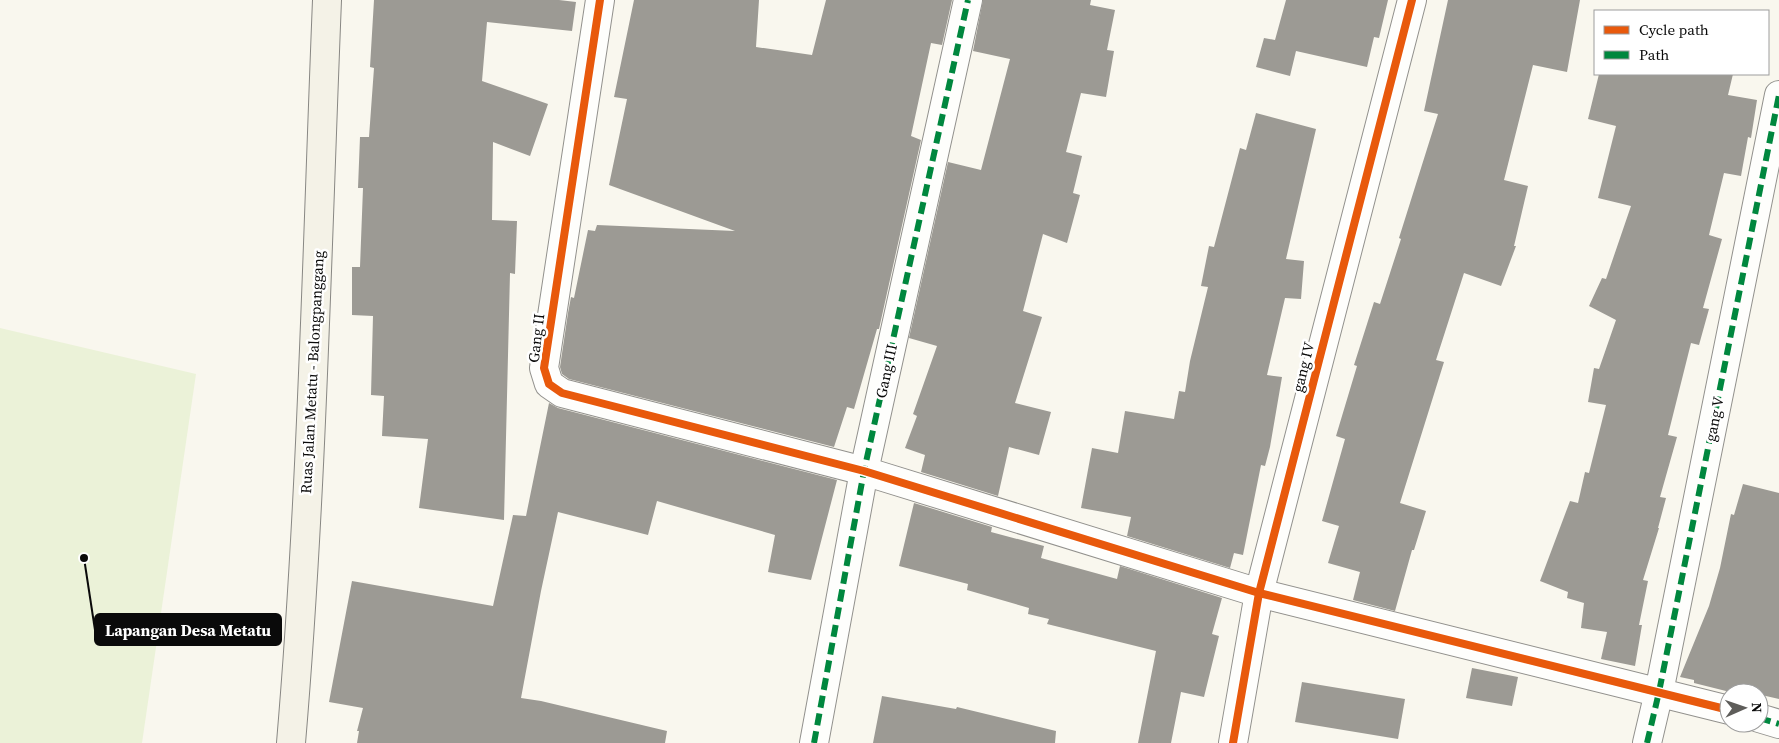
<svg xmlns="http://www.w3.org/2000/svg" width="1779" height="743" font-family="'Source Serif 4',serif">
<style>
.pitch{fill:#ebf2d8}
.building{fill:#9c9a94}
.lines{fill:none;stroke-linecap:round;stroke-linejoin:round}
.street-casing{stroke:#92918d;stroke-width:30}
.secondary-casing{stroke:#888783;stroke-width:30}
.street{stroke:#fefefc;stroke-width:28}
.secondary{stroke:#f4f2e7;stroke-width:28}
.quiet{stroke:#00873e;stroke-width:6;stroke-dasharray:12 6;stroke-linecap:butt}
.cycleway-casing{stroke:#fff;stroke-width:11}
.cycleway{stroke:#e8590c;stroke-width:8}
.labels{text-anchor:middle;dominant-baseline:central;stroke-width:5;stroke-linejoin:round;paint-order:stroke}
.street-label{font-size:15px;fill:#0a0a0a;stroke:#fff}
.leader{fill:none;stroke:#0a0a0a;stroke-width:2}
.callout-dot{fill:#0a0a0a;stroke:#fff;stroke-width:2}
.callout{fill:#0a0a0a;stroke:#0a0a0a;stroke-width:2}
.callout-label{font-size:16px;text-anchor:middle;font-weight:bold;fill:#fff}
</style>
<rect width="100%" height="100%" fill="#f9f7ee"/>
<polygon class="pitch" points="0,328 196,374 142,743 0,743"/>
<g class="building">
<polygon points="374,0 559,0 576,2 572,31 487,22 482,81 548,104 530,156 493,142 492,220 517,221 515,274 510,273 504,520 419,508 428,439 382,436 384,396 371,395 373,316 352,315 352,267 360,267 363,188 358,188 360,137 369,137 374,68 370,67"/>
<polygon points="634,0 759,0 756,47 812,55 826,0 952,0 942,45 931,43 911,136 921,140 879,329 877,329 854,409 847,407 834,447 569,379 562,374 560,367 568,313 571,297 574,298 588,230 595,231 597,225 735,231 609,185 627,99 614,97"/>
<polygon points="983,0 1091,0 1090,5 1115,10 1107,50 1114,51 1106,97 1081,93 1066,152 1082,156 1073,193 1080,195 1067,243 1043,234 1023,311 1042,317 1015,403 1051,412 1039,455 1009,447 998,496 921,472 925,455 905,448 917,416 913,414 937,346 909,338 948,162 981,170 1010,59 973,51"/>
<polygon points="1286,0 1388,0 1379,38 1374,37 1367,67 1296,51 1290,76 1256,67 1264,38 1275,40"/>
<polygon points="1448,0 1580,0 1567,72 1533,65 1504,180 1528,186 1514,246 1516,246 1501,286 1464,273 1436,360 1444,362 1400,503 1426,511 1414,550 1412,550 1395,611 1353,600 1360,572 1328,563 1339,526 1322,521 1345,439 1336,436 1357,366 1354,365 1374,302 1380,304 1401,239 1399,238 1438,114 1424,111"/>
<polygon points="1599,74 1733,74 1728,95 1757,100 1751,138 1748,137 1741,176 1724,173 1709,235 1722,239 1703,308 1709,309 1699,345 1691,343 1668,435 1677,437 1660,497 1666,498 1658,528 1659,528 1643,580 1648,581 1639,625 1642,625 1635,666 1601,659 1607,632 1581,628 1584,603 1567,598 1568,592 1540,581 1570,501 1578,503 1585,472 1589,473 1606,405 1588,402 1594,368 1599,369 1616,320 1589,306 1602,278 1606,279 1631,206 1598,198 1616,126 1588,119"/>
<polygon points="1256,113 1316,129 1286,259 1304,261 1301,299 1285,298 1267,375 1282,377 1270,447 1265,466 1261,465 1243,555 1234,553 1230,568 1127,536 1131,517 1081,508 1092,448 1118,453 1125,411 1174,419 1179,391 1185,392 1190,361 1208,287 1201,286 1209,246 1214,247 1240,148 1246,150"/>
<polygon points="549,403 558,408 837,480 811,580 768,572 775,535 657,501 648,535 558,512 541,591 521,698 541,701 667,731 665,743 357,743 359,731 357,731 363,708 329,702 352,581 493,606 513,515 526,516"/>
<polygon points="1743,484 1779,493 1779,699 1731,688 1730,692 1694,683 1694,680 1680,677 1709,606 1720,568 1731,514 1734,515"/>
<polygon points="914,503 992,527 991,532 1044,546 1041,558 1117,579 1120,566 1222,598 1212,634 1219,636 1204,697 1181,692 1171,743 1138,743 1156,651 1047,624 1049,619 1028,614 1029,608 967,590 968,584 899,566"/>
<polygon points="1472,668 1518,677 1512,706 1466,698"/>
<polygon points="1302,682 1405,699 1398,739 1295,722"/>
<polygon points="882,696 956,709 957,707 1056,731 1055,743 873,743"/>
</g>
<g class="lines">
<g class="street-casing">
<g id="street">
<polyline points="600,0 544,368 549,384 562,393 864,471 1259,593 1729,710"/>
<polyline points="1759,718 1779,724"/>
<polyline points="814,743 864,471 968,0"/>
<polyline points="1233,743 1259,593 1412,0"/>
<polyline points="1647,743 1659,692 1779,95"/>
</g>
</g>
<g class="secondary-casing">
<path id="secondary" d="M291 743C312 496 317 248 327 0"/>
</g>
<use href="#street" class="street"/>
<use href="#secondary" class="secondary"/>
<g class="quiet">
<polyline points="1759,718 1779,724"/>
<polyline points="814,743 864,471 968,0"/>
<polyline points="1647,743 1659,692 1779,95"/>
</g>
<g class="cycleway-casing">
<g id="cycleway">
<polyline points="600,0 544,368 549,384 562,393 864,471 1259,593 1729,710"/>
<polyline points="1233,743 1259,593 1412,0"/>
</g>
</g>
<use href="#cycleway" class="cycleway"/>
</g>
<g class="labels">
<g class="street-label">
<text transform="translate(536 338) rotate(-83)">Gang II</text>
<text transform="translate(1303 367) rotate(-76)">gang IV</text>
<text transform="translate(886 371) rotate(-78)">Gang III</text>
<text transform="translate(312 372) rotate(-87)">Ruas Jalan Metatu - Balongpanggang</text>
<text transform="translate(1714 419) rotate(-79)">gang V</text>
</g>
</g>
<path class="leader" d="M84 558L95 630"/>
<circle class="callout-dot" cx="84" cy="558" r="5"/>
<rect class="callout" x="95" y="614" width="186" height="31" rx="5"/>
<g class="callout-label">
<text x="188" y="636">Lapangan Desa Metatu</text>
</g>
<rect x="1594" y="10" width="175" height="65" fill="#ffffff" stroke="#9d9d9d"/>
<rect x="1604" y="26" width="25" height="8" fill="#e8590c" stroke="#9d9d9d"/>
<text x="1639" y="35" font-size="15" fill="#0a0a0a">Cycle path</text>
<rect x="1604" y="51" width="25" height="8" fill="#00873e" stroke="#9d9d9d"/>
<text x="1639" y="60" font-size="15" fill="#0a0a0a">Path</text>
<g transform="translate(1744 708) rotate(88)"><circle r="24" fill="#ffffff" stroke="#9d9d9d"/>
<path d="M0-4L9 19L0 12L-9 19Z" fill="#5e5d5a"/>
<text y="-8" font-size="14" font-weight="bold" text-anchor="middle" fill="#0a0a0a">N</text>
</g>
</svg>
